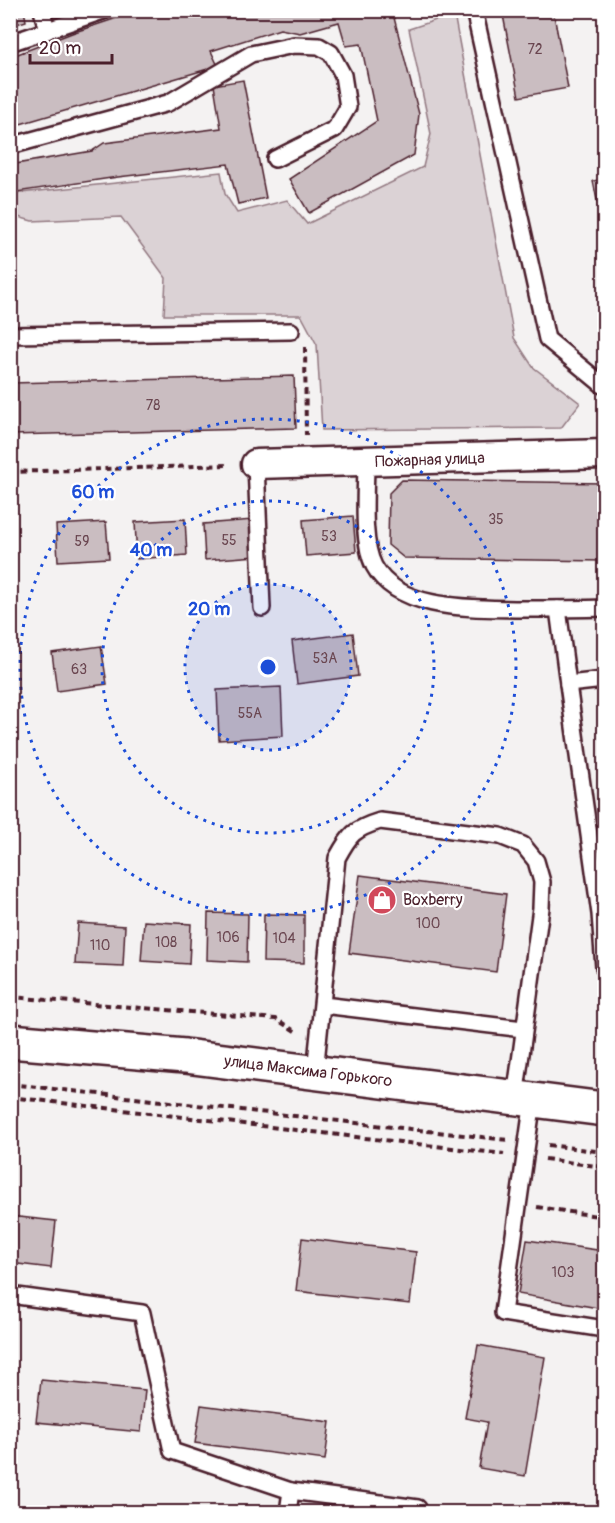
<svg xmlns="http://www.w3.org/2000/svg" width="615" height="1523" font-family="Pangolin,sans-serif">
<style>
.green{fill:#dbd2d5;stroke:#927880;stroke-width:1.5}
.building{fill:#cabdc1;stroke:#4a1f2b;stroke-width:1.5}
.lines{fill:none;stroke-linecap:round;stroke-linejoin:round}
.service-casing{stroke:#4a1f2b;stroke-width:20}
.minor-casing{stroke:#4a1f2b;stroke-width:33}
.tertiary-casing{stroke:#4a1f2b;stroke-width:38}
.path{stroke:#4a1f2b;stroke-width:4;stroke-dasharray:6 4.5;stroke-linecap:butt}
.service{stroke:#fff;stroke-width:15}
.minor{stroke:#fff;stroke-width:28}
.tertiary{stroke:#fff;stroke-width:33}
.ring{fill:none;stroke:#1d4ed8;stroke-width:3;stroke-dasharray:3 6}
.labels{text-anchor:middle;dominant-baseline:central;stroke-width:4.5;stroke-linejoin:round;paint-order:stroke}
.number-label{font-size:14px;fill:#6a4650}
.street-label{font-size:16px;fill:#4a1f2b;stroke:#fff}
.poi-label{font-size:16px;fill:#4a1f2b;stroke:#fff;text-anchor:start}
.centre{fill:#1d4ed8;stroke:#fff;stroke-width:3}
.ring-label{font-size:18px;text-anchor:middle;font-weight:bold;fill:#1d4ed8;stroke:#fff;stroke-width:4.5;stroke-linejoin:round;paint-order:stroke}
</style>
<rect width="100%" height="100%" fill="#f4f2f2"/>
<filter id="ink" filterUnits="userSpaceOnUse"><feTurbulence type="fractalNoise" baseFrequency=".0167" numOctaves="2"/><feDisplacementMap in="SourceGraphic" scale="12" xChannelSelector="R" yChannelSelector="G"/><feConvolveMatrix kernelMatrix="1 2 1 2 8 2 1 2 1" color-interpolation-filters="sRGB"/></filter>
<g filter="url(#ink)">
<polygon class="green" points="454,14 514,338 533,367 580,403 561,428 322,430 317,345 301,315 164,315 166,278 121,217 32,221 11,215 11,194 221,172 225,194 237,213 287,200 307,224 423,167 431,134 409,29"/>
<g class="building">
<polygon points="10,10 24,10 26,21 10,26"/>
<polygon points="141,10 392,10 419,114 414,155 309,213 289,179 377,121 361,44 346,46 339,22 300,33 280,29 211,51 218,66 10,127 10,57 72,33"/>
<polygon points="502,10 553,10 568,88 519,97"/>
<polygon points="243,80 266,198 238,204 228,164 118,177 10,193 10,165 92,151 104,143 221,128 214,85"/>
<polygon points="604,179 604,233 593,181"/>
<polygon points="604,317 604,342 603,342 598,318"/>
<polygon points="10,364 11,383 294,376 296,428 10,435"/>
<polygon points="402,480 604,483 604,561 404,558 388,545 389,493"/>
<polygon points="353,516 356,552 306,556 303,520"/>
<polygon points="185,519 187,555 137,559 135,522"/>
<polygon points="253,520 256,556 205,560 203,524"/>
<polygon points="106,522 109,558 58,561 56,525"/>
<polygon points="353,633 358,676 297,684 292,641"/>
<polygon points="101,646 107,684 57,691 52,653"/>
<polygon points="10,667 14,704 10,704"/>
<polygon points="281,687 283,736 219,740 217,690"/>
<polygon points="360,875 506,894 496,972 349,953"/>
<polygon points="208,913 248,914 247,962 207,960"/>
<polygon points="264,914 304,915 304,963 263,962"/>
<polygon points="144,921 191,924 189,964 141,961"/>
<polygon points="78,923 125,926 123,966 75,964"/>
<polygon points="10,1216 56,1221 51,1268 10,1263"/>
<polygon points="302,1238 416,1252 410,1304 296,1291"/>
<polygon points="527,1240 604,1251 604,1309 518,1294"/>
<polygon points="478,1345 545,1357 525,1476 479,1468 487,1422 465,1418"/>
<polygon points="41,1380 145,1390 141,1432 36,1422"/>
<polygon points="201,1405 330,1422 325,1460 195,1443"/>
</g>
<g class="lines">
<g class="service-casing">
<g id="service">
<polyline points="42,10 47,31"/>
<polyline points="474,10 547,339 604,386"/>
<polyline points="10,43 106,10"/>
<polyline points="10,146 168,103 251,54 294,45 319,46 331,53 343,75 348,107 335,129 275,159"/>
<polyline points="10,335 291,331"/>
<path d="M366 462C366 491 361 541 374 566 398 611 474 608 517 609 546 609 575 609 604 608"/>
<polyline points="256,464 262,608"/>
<polyline points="558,609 568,684"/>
<polyline points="604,680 568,684 600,914 604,968"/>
<polyline points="323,1005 523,1029"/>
<path d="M315 1072 337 858C350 834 354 829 380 821L500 836 523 845 536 861 542 882 541 908 515 1098"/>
<polyline points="533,1100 503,1313 604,1329"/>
<polyline points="10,1295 142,1313 172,1451 291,1491 418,1508"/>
<polyline points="288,1512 291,1491"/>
</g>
</g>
<g class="minor-casing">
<polyline id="minor" points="256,464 604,454"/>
</g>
<g class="tertiary-casing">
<polyline id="tertiary" points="10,1041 185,1056 604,1109"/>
</g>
<g class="path">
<polyline points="305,347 306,435"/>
<polyline points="10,472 229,465"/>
<polyline points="10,997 276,1019 298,1033"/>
<polyline points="10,1084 508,1140"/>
<polyline points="10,1097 504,1154"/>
<polyline points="548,1145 604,1152"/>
<polyline points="545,1159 604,1167"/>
<polyline points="537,1207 604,1217"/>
</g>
<use href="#service" class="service"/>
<use href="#minor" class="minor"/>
<use href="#tertiary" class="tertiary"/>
</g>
</g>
<circle cx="268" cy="667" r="83" fill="#1d4ed8" fill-opacity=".12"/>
<g class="ring">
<circle cx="268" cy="667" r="83"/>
<circle cx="268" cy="667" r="166"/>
<circle cx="268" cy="667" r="248"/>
</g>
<defs>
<g id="shop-disc" transform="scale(1.5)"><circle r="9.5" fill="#d1495b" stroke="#fff"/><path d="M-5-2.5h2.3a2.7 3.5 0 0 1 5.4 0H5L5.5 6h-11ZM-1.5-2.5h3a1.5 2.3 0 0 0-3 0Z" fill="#fff"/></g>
</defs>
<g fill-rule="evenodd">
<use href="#shop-disc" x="382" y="900"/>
</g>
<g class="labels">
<g class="number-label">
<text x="535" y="49">72</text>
<text x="153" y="405">78</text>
<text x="496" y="519">35</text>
<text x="329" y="536">53</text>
<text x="229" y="540">55</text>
<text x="82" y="541">59</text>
<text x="325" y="658">53А</text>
<text x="79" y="669">63</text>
<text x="250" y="713">55А</text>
<text x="428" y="923">100</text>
<text x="228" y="937">106</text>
<text x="284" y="938">104</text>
<text x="166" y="942">108</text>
<text x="100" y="945">110</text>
<text x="563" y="1272">103</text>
</g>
<g class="street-label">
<text transform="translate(430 460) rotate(-2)">Пожарная улица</text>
<text transform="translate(308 1071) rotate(7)">улица Максима Горького</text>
</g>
<g class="poi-label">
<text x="403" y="900">Boxberry</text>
</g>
</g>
<circle cx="268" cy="667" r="9" class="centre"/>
<g class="ring-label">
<text x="93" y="498">60 m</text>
<text x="151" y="556">40 m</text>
<text x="209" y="615">20 m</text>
</g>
<rect width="615" height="1523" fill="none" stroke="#fff" stroke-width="36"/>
<rect x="18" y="18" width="579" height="1487" fill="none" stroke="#4a1f2b" stroke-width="2" filter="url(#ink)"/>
<path d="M30 54v9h82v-9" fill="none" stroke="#4a1f2b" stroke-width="3"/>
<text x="39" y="54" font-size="18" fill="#4a1f2b" stroke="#ffffff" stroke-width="4.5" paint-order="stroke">20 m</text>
</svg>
